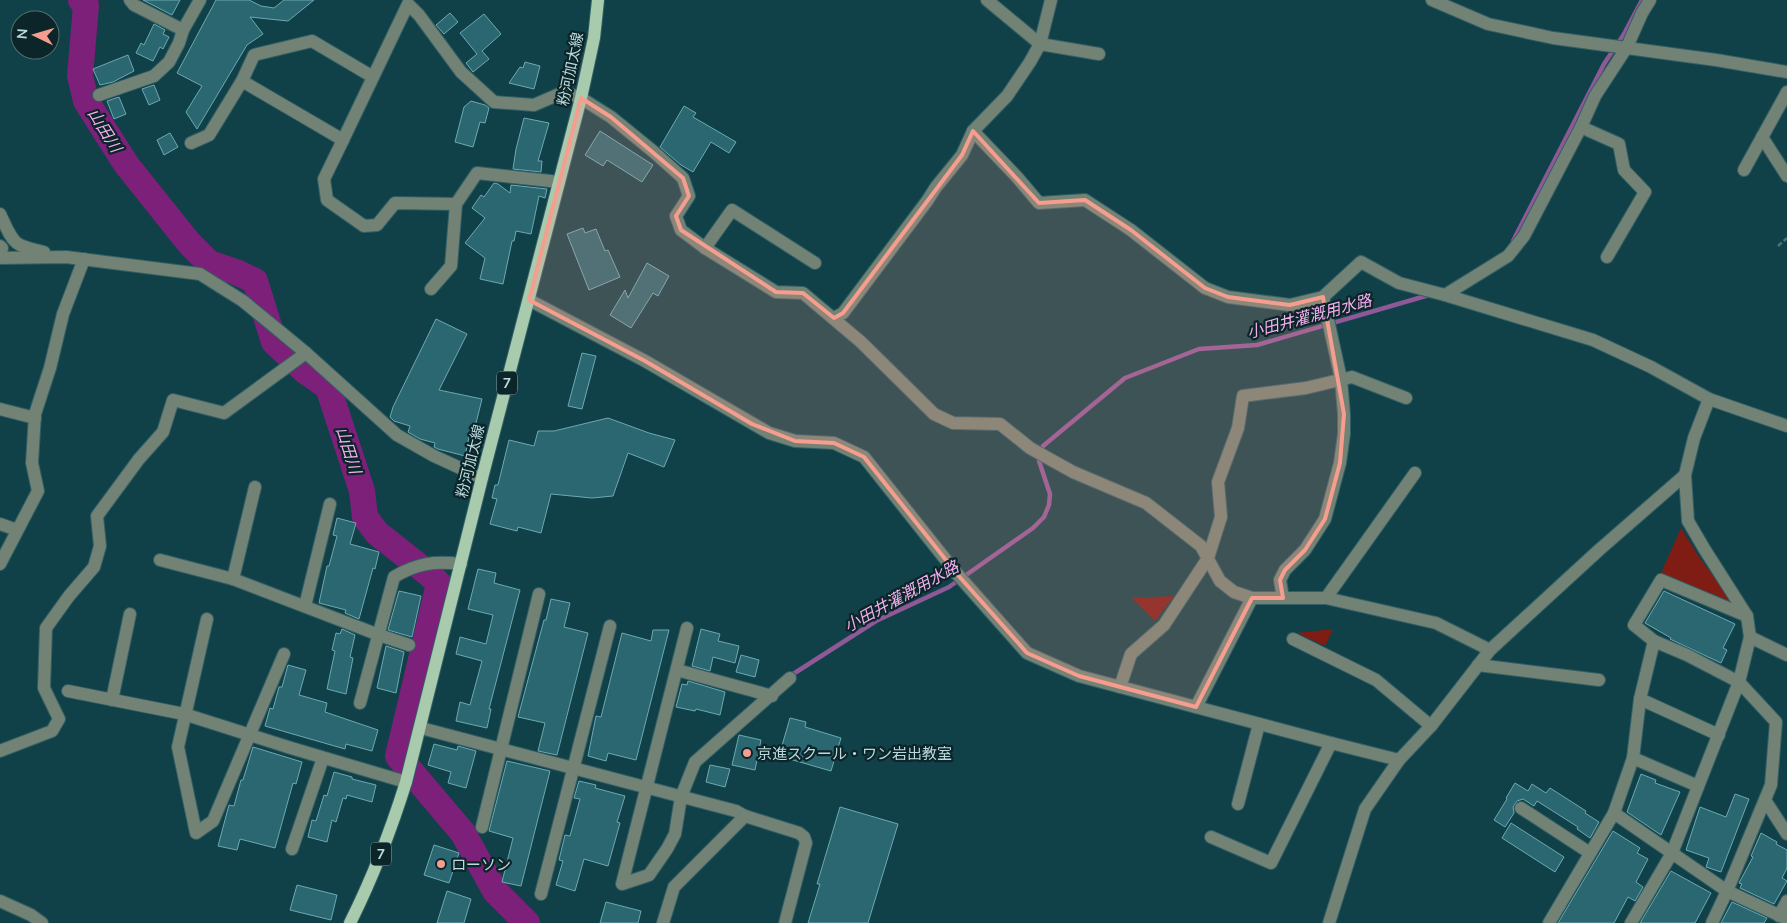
<svg xmlns="http://www.w3.org/2000/svg" width="1787" height="923" font-family="Mulish,'Noto Sans JP',sans-serif">
<style>
.green{fill:#7f1c14}
.lines{fill:none;stroke-linecap:round;stroke-linejoin:round}
.stream{stroke:#8f5897;stroke-width:4.5}
.river{stroke:#7c2079;stroke-width:26}
.building{fill:#2a6770;stroke:#6da9b3}
.minor-casing{stroke:#335f66;stroke-width:14}
.major-casing{stroke:#335f66;stroke-width:14}
.path{stroke:#4a747a;stroke-width:2.5;stroke-dasharray:5 2.5;stroke-linecap:butt}
.minor{stroke:#728274;stroke-width:12}
.major{stroke:#a8caad;stroke-width:12}
.marked{fill:#f59d8f;fill-opacity:0.2;stroke:#f59d8f;stroke-width:4;stroke-linejoin:round}
.poi-dot{fill:#f59d8f;stroke:#0b2529;stroke-width:2}
.labels{text-anchor:middle;dominant-baseline:central;stroke-width:4.5;stroke-linejoin:round;paint-order:stroke}
.shield{fill:#0b2529;stroke:#86a3a8;stroke-width:1}
.shield-label{font-size:14px;font-weight:bold;fill:#bbd9de}
.street-label{font-size:15px;fill:#bbd9de;stroke:#0b2529}
.poi-label{font-size:15px;fill:#bbd9de;stroke:#0b2529;text-anchor:start}
.water-label{font-size:16px;font-style:italic;fill:#f4afef;stroke:#0b2529}
</style>
<rect width="100%" height="100%" fill="#114148"/>
<g class="green">
<polygon points="1681,528 1699,557 1735,605 1661,573"/>
<polygon points="1174,596 1155,621 1132,598"/>
<polygon points="1333,629 1325,646 1297,633"/>
</g>
<g class="lines">
<g class="stream">
<polyline points="1513,241 1604,64 1624,34 1642,0"/>
<polyline points="790,676 876,621 949,587 1033,528 1044,517 1049,505 1050,494 1039,461 1043,446 1125,378 1199,349 1257,345 1429,295"/>
</g>
<polyline class="river" points="81,0 86,5 80,76 86,101 126,164 189,243 209,263 236,272 255,281 274,342 305,371 328,387 362,491 365,517 377,533 429,574 439,584 398,756 463,833 495,891 527,923"/>
</g>
<g class="building">
<polygon points="143,0 180,0 172,15"/>
<polygon points="216,0 249,0 261,6 274,8 284,0 314,0 288,21 250,17 263,34 247,45 197,129 186,112 202,86 177,73"/>
<polygon points="450,13 458,22 444,34 436,25"/>
<polygon points="484,14 501,34 482,51 489,59 473,72 466,63 477,54 460,33"/>
<polygon points="154,24 165,30 163,34 169,37 163,49 160,47 153,61 136,53 141,43 144,45"/>
<polygon points="128,55 134,71 113,82 100,85 93,69"/>
<polygon points="525,62 540,66 534,89 509,83 520,67 523,68"/>
<polygon points="154,85 160,100 149,105 142,89"/>
<polygon points="119,97 126,114 114,119 107,101"/>
<polygon points="471,101 485,105 489,108 485,123 480,122 473,147 455,142 464,107"/>
<polygon points="684,106 696,113 693,117 736,142 729,153 711,142 693,172 681,165 660,147"/>
<polygon points="524,118 549,123 538,161 542,161 541,172 513,169 516,149"/>
<polygon points="600,131 653,165 642,182 607,160 603,166 585,155"/>
<polygon points="170,133 178,147 164,155 157,140"/>
<polygon points="494,183 498,184 510,193 511,185 547,189 545,198 539,196 531,234 516,231 514,241 512,241 503,284 480,279 485,258 465,243 485,218 472,208 481,195 484,197"/>
<polygon points="583,228 585,233 596,229 605,251 608,250 620,277 589,290 567,234"/>
<polygon points="647,263 669,276 658,296 653,293 631,328 610,315 625,290 628,298"/>
<polygon points="436,319 467,334 439,390 482,399 476,423 472,423 465,456 438,449 434,447 435,443 420,439 408,432 410,426 394,421 390,417 393,407"/>
<polygon points="582,353 596,356 582,409 568,406"/>
<polygon points="608,418 649,433 675,440 664,467 628,453 613,496 592,498 551,494 541,533 518,527 517,531 490,524 497,499 492,498 495,485 498,485 509,440 534,446 538,431 554,431"/>
<polygon points="337,518 356,523 350,544 379,552 375,569 373,568 359,619 345,613 346,610 319,603 327,566 329,566 337,536 333,535"/>
<polygon points="478,569 496,573 494,583 520,590 489,709 491,709 487,728 456,721 460,702 470,705 482,661 456,654 460,637 486,644 493,615 468,609"/>
<polygon points="399,591 421,596 412,637 388,630"/>
<polygon points="1664,591 1735,624 1723,648 1727,650 1721,663 1670,639 1671,638 1645,623"/>
<polygon points="551,599 570,603 564,627 588,633 557,755 538,751 545,723 518,717 544,620 546,620"/>
<polygon points="342,629 355,635 350,657 353,658 346,694 327,689 335,651 332,650 336,633 340,634"/>
<polygon points="701,629 720,634 718,641 739,646 735,663 713,657 710,671 692,666"/>
<polygon points="653,630 669,630 636,760 608,753 606,761 588,756 596,716 601,717 622,633 651,641"/>
<polygon points="386,646 404,652 396,693 377,688"/>
<polygon points="741,655 759,660 755,677 736,672"/>
<polygon points="288,665 306,670 299,695 327,703 325,712 378,730 372,751 346,744 345,749 265,726 270,708 273,709 279,687 282,687"/>
<polygon points="688,681 725,692 720,715 696,709 695,711 676,707 682,684 687,685"/>
<polygon points="790,718 806,722 805,727 841,738 831,771 779,756"/>
<polygon points="739,735 761,740 755,770 732,765"/>
<polygon points="434,744 457,750 458,746 476,751 466,788 448,783 451,772 428,765"/>
<polygon points="253,747 302,762 296,784 293,783 275,848 240,839 237,850 218,846 229,805 234,806 241,780 243,780"/>
<polygon points="507,761 550,771 521,886 502,882 513,838 489,831"/>
<polygon points="710,765 730,769 725,787 706,782"/>
<polygon points="334,772 352,777 352,779 376,785 372,802 347,795 346,799 343,798 336,822 332,820 327,842 308,837 312,820 316,821 324,795 327,796"/>
<polygon points="1641,774 1656,780 1655,783 1680,792 1661,835 1627,812"/>
<polygon points="579,781 596,785 595,788 625,796 617,822 620,823 608,866 584,859 575,891 556,885 563,861 559,860 565,835 570,836 580,799 574,798"/>
<polygon points="1515,783 1528,791 1532,784 1546,793 1550,788 1586,811 1585,813 1599,822 1590,838 1577,829 1578,827 1537,801 1534,806 1523,799 1517,801 1513,807 1514,813 1505,827 1494,820 1507,799 1506,798"/>
<polygon points="1735,794 1749,799 1721,872 1706,867 1709,858 1686,850 1700,807 1726,817"/>
<polygon points="840,807 898,824 868,923 808,923 820,884 817,884"/>
<polygon points="1511,823 1564,857 1555,872 1502,838"/>
<polygon points="1613,831 1640,848 1637,853 1648,859 1636,882 1643,887 1635,901 1628,897 1614,923 1558,923"/>
<polygon points="1761,833 1777,842 1776,844 1787,850 1787,868 1782,878 1787,881 1774,904 1740,888 1742,884 1739,883 1753,857 1751,856"/>
<polygon points="434,845 459,853 449,883 424,875"/>
<polygon points="1671,871 1711,893 1695,923 1640,923"/>
<polygon points="297,885 337,895 331,920 290,910"/>
<polygon points="447,891 471,899 464,923 437,923"/>
<polygon points="606,902 641,911 638,923 600,923"/>
<polygon points="1732,902 1767,918 1764,923 1721,923"/>
</g>
<g class="lines">
<g class="minor-casing">
<g id="minor">
<polyline points="987,0 1040,44 1099,54"/>
<polyline points="1432,0 1488,24 1553,38 1716,60 1787,72"/>
<polyline points="183,30 200,0"/>
<polyline points="242,81 343,140 324,179 327,200 364,226 377,225 395,203 456,204"/>
<polyline points="99,95 154,76 169,62 179,43 183,30 134,5 130,0"/>
<polyline points="1581,127 1619,144 1624,170 1645,192 1607,257"/>
<polyline points="973,131 1017,177 1039,203 1085,200 1131,230 1205,288 1228,297 1290,305 1323,297 1361,262 1399,283 1445,295 1593,340 1651,367 1709,399 1787,426"/>
<polyline points="1762,137 1787,176"/>
<polyline points="343,140 408,4 419,15 461,72 494,102 534,105 564,92 581,98 611,117 654,152 683,178 689,196 676,216 681,230 705,248 776,292 803,293 861,342 934,414 953,423 1000,424 1030,448 1046,457 1073,472 1146,503 1201,546 1220,581 1234,592 1252,598 1283,598 1280,580 1285,570 1305,550 1325,519 1340,463 1344,434 1344,414 1341,379 1323,297"/>
<polyline points="191,143 209,135 242,81 254,55 312,41 373,77"/>
<polyline points="1744,170 1787,92"/>
<path d="M0 214C14 244 12 245 44 252"/>
<polyline points="0,246 2,248 0,258 66,257 200,274 243,301 306,353 397,435 434,456 482,478"/>
<polyline points="705,248 732,210 815,263"/>
<polyline points="431,289 451,266 456,204 477,173 559,182"/>
<polyline points="1445,295 1508,256 1524,236 1581,127 1595,96 1627,47 1642,13 1650,0"/>
<polyline points="529,300 645,361 769,433 795,441 834,443 864,457 957,574 1027,653 1079,676 1331,743 1399,760"/>
<polyline points="834,318 843,313 927,201 936,187 962,155 973,131 1007,96 1030,62 1040,44 1051,0"/>
<polyline points="0,409 35,418"/>
<polyline points="0,524 17,530"/>
<polyline points="160,560 233,579 379,635 409,645"/>
<polyline points="0,564 38,491 32,463 35,414 50,368 63,314 84,259"/>
<polyline points="233,579 255,487"/>
<polyline points="1283,598 1326,598 1436,623 1490,650"/>
<polyline points="1326,598 1415,473"/>
<polyline points="305,606 330,504"/>
<polyline points="207,619 178,747 196,833 213,821 284,654"/>
<polyline points="687,628 622,884 649,875 667,849 675,834 681,797 695,762 790,678"/>
<polyline points="1750,637 1787,655"/>
<polyline points="1293,639 1376,680 1431,726"/>
<polyline points="1654,641 1634,625 1661,580 1747,616"/>
<polyline points="1478,665 1599,680"/>
<polyline points="677,670 772,696"/>
<polyline points="1120,687 1131,654 1164,625 1208,558 1221,517 1218,482 1238,428 1243,396 1306,388 1352,377 1406,398"/>
<polyline points="68,691 184,714 291,748 406,782"/>
<polyline points="1640,699 1719,735"/>
<polyline points="112,700 130,614"/>
<path d="M360 703 394 577C417 563 435 561 461 564"/>
<polyline points="1196,707 1252,598"/>
<polyline points="421,728 736,811 745,816"/>
<polyline points="0,751 52,731 59,719 44,688 46,628 69,596 94,567 100,546 97,516 139,459 163,432 173,400 224,413 306,353"/>
<polyline points="1633,758 1698,786"/>
<polyline points="1765,800 1787,834"/>
<polyline points="1238,804 1259,724"/>
<polyline points="1521,808 1590,853"/>
<polyline points="1614,813 1727,891 1787,919"/>
<polyline points="482,827 539,594"/>
<polyline points="1211,837 1271,863 1331,743"/>
<polyline points="292,849 323,758"/>
<polyline points="541,894 610,626"/>
<polyline points="0,901 31,915 42,923"/>
<polyline points="1779,916 1787,901"/>
<polyline points="663,923 674,887 745,816 799,833 804,837 806,843 785,923"/>
<polyline points="1329,923 1365,809 1399,760 1431,726 1490,650 1599,550 1685,475"/>
<polyline points="1549,923 1614,813 1633,758 1640,699 1654,641 1687,655 1739,682 1776,722 1771,785 1727,891 1712,923"/>
<polyline points="1631,923 1672,853 1739,682 1750,637 1747,616 1705,550 1688,521 1685,475 1694,438 1709,399"/>
</g>
</g>
<g class="major-casing">
<path id="major" d="M350 923C373 877 391 830 406 782L482 478 581 98 594 38 598 0"/>
</g>
<polyline class="path" points="1778,246 1787,238"/>
<use href="#minor" class="minor"/>
<use href="#major" class="major"/>
</g>
<path class="marked" d="M581 98 611 117 683 178 689 196 676 216 681 230 776 292 803 293 834 318 843 313 962 155 973 131 1039 203 1085 200 1131 230 1205 288 1228 297 1290 305 1323 297 1344 414 1340 463 1325 519 1305 550 1285 570 1280 580 1283 598H1252L1196 707 1079 676 1027 653 957 574 864 457 834 443 795 441 752 424 645 361 529 300Z"/>
<g class="poi-dot">
<circle cx="747" cy="753" r="5"/>
<circle cx="441" cy="864" r="5"/>
</g>
<g class="labels">
<g class="shield">
<rect x="497" y="371.5" width="20" height="23" rx="4"/>
<rect x="371" y="842.5" width="20" height="23" rx="4"/>
</g>
<g class="shield-label">
<text x="507" y="383">7</text>
<text x="381" y="854">7</text>
</g>
<g class="street-label">
<text transform="translate(570 69) rotate(-78)">粉河加太線</text>
<text transform="translate(470 461) rotate(-76)">粉河加太線</text>
</g>
<g class="poi-label">
<text x="757" y="753">京進スクール・ワン岩出教室</text>
<text x="451" y="864">ローソン</text>
</g>
<g class="water-label">
<text transform="translate(105 130) rotate(58)">山田川</text>
<text transform="translate(1309 316) rotate(-15)">小田井灌漑用水路</text>
<text transform="translate(349 450) rotate(72)">山田川</text>
<text transform="translate(901 596) rotate(-29)">小田井灌漑用水路</text>
</g>
</g>
<g transform="translate(35 35) rotate(275)"><circle r="24" fill="#0b2529" stroke="#516d71"/>
<path d="M0-4L9 19L0 12L-9 19Z" fill="#f59d8f"/>
<text y="-8" font-size="14" font-weight="bold" text-anchor="middle" fill="#bbd9de">N</text>
</g>
</svg>
